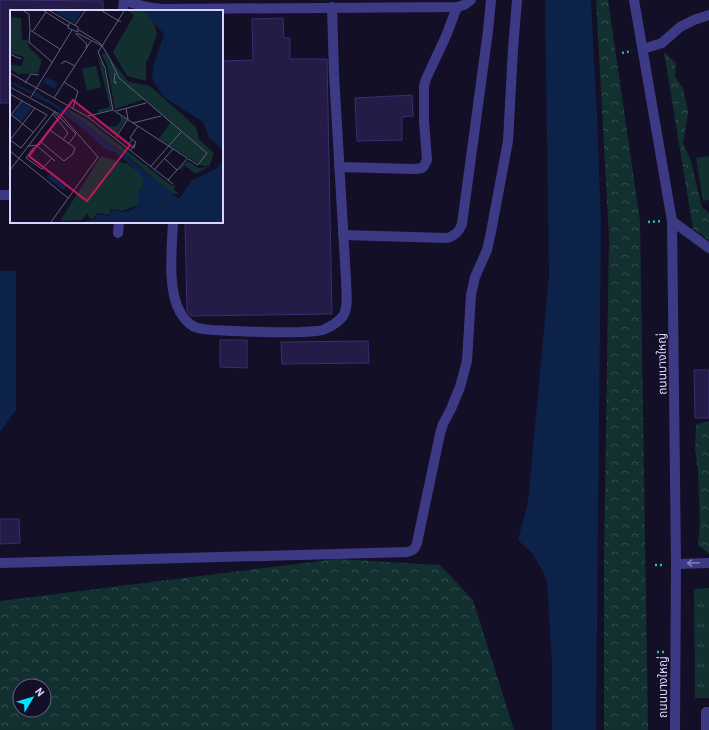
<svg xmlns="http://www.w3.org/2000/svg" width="709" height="730" font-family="Barlow,'Noto Sans Thai',sans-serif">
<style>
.grass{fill:#12302f}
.forest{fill:url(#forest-crowns);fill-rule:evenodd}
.park{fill:url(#park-tufts)}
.water{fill:#0c2248}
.building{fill:#241b47;stroke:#3b2d73}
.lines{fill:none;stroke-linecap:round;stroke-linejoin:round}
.path{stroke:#2fb8b0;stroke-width:2.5;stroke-dasharray:2 3;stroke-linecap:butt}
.minor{stroke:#3d3a85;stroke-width:10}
.oneway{stroke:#837fbc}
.labels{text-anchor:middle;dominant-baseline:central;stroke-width:3;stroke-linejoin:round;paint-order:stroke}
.street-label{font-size:12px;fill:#d9d4ff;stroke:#130f26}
.inset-river{fill:none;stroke:#0c2248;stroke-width:2}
.inset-road{fill:none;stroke:#625e7d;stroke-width:1}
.view{fill:#c2185b;fill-opacity:0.15;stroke:#c2185b;stroke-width:2}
.inset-edge{fill:none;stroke:#d9d4ff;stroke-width:2}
</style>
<defs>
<pattern id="forest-crowns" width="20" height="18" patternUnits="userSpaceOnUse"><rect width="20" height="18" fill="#12302f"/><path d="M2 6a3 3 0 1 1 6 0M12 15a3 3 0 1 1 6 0" fill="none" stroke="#344d4e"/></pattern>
<pattern id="park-tufts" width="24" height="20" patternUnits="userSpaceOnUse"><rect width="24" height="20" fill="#12302f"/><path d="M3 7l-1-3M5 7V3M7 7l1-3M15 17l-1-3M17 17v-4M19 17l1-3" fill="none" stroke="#344d4e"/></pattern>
</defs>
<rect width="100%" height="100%" fill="#130f26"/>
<polygon class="grass" points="709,156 709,200 703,201 696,158"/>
<g class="forest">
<polygon points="596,0 608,0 640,221 648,730 604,730 604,559 609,238"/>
<polygon points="664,52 676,63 675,77 683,88 688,112 683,144 690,158 702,207 709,213 709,240 693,229"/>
<polygon points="709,421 709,554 698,545 700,522 698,472 695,449 696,424"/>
<path d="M337 559 440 565 473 600 514 730H0V601ZM20 686H44V710H20Z"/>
</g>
<polygon class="park" points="709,588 709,698 695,698 694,589"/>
<g class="water">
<polygon points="545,0 591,0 597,115 601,222 596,730 552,730 552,664 547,583 542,570 532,553 518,540 528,502 549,275"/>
<polygon points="0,271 16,271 16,410 0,432"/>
</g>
<g class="building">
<polygon points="0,0 103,1 103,11 11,11 11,103 0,103"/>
<polygon points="283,18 284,38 290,38 290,59 327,59 332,314 191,316 187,311 185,222 222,222 222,61 253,60 252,19"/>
<polygon points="412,95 413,116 402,117 402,140 357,141 355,98"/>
<polygon points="220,340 247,340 247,368 220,367"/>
<polygon points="368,341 369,363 282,364 281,342"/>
<polygon points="694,370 709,370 709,418 695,418"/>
<polygon points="0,519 19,519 20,543 0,544"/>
</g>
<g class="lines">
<g class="path">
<polyline points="622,53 632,51"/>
<polyline points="648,222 662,221"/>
<polyline points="655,565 664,565"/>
<polyline points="657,652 665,652"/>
</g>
<g class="minor">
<path d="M125 0C138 6 148 8 163 9L457 7 464 5 471 0"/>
<polyline points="634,0 672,221 676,564 675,730"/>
<polyline points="123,11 124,0"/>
<polyline points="643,49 662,43 680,27 694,20 709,15"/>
<polyline points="339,167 416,169 422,168 424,166 427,160 424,121 424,86 426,79 446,36 457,7"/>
<polyline points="0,195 11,195"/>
<polyline points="672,221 709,248"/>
<path d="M173 222C172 248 167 289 180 312 184 319 190 326 198 328 209 331 223 330 234 331 257 332 279 333 302 332 308 331 316 332 323 330 330 327 338 323 343 316 349 307 346 291 346 280L334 74 332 7"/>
<polyline points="118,233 119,222"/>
<path d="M343 235 447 238C455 236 459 232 462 224L488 31 491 0"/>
<path d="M0 563 407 552C413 551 415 549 417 543L440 434 443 424 451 409 460 387 467 361 471 295 475 277 487 250 491 232 508 141 513 49 517 0"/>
<polyline points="676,564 709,563"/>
<polyline points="706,730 706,712 709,712"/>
</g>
</g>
<defs><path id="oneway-shaft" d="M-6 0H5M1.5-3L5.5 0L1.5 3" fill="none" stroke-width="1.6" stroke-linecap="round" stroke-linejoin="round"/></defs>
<use class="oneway" href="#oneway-shaft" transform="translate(693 563) rotate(177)"/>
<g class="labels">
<g class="street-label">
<text transform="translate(661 364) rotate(-91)">ถนนบางใหญ่</text>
<text transform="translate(662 687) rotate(-90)">ถนนบางใหญ่</text>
</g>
</g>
<g transform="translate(10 10)">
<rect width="213" height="213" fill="#130f26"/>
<path d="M86 56 91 77 77 81 72 59Z" fill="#12302f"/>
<path d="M2 7 11 8 12 30H17L19 37 32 50 28 63 8 64 0 59V54L12 56 14 47 0 43V9ZM88 48 93 54 103 99 88 103 87 100 100 97ZM49 94 76 109 162 176 165 174 164 180 170 185 159 182 131 157ZM110 105 117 109 105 125 96 117 107 116 111 110ZM91 146 118 154 128 161 134 171 133 177 128 182V195L112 201 101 199 99 205 87 203 84 208 80 209 77 203 72 210 50 211ZM178 151 189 158 198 157 185 164 175 155 170 160 169 158Z" fill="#12302f"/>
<path d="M118 1H138L137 5 143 9 147 24 138 50 136 51V71L117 66 103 42 124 5Z" fill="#12302f"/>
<path d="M95 43 119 72 140 76 186 117 189 129 204 143 199 157 191 155 149 129 160 113 135 89 105 99 97 55 92 45Z" fill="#12302f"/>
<path d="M44 1H72L64 13ZM133 1H213V143L210 137 199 128 193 112 155 88 145 74 142 68 143 57 154 24ZM36 67 48 73 45 79 33 72ZM26 82 74 112 169 189 182 170 206 159 213 151V212H72L85 209 87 204 99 206 102 200 113 202 122 200 128 195V182L133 177 134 171 128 161 106 143 94 138 75 120 42 95 24 86ZM12 92 22 98 11 112 2 105ZM41 161 57 176 53 180 37 168Z" fill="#0c2248"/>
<path class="inset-river" d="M0 72 24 84"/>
<path class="inset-road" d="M14 1 19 4 20 20 50 39M34 1 58 16M40 1 68 17V22L58 18 59 13M92 1 111 12M65 15 75 1M20 20 19 32 42 52M69 20 90 33 94 39 100 49 109 68 197 143 188 155 103 100 95 58 88 42 92 36 114 1M23 21 36 2M65 23 77 34 76 38M67 23 92 36M0 44 11 49M51 54 55 51 65 56M0 63 78 107 163 174M105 71 106 74 104 72 105 63M54 72 68 81 63 98M15 73 21 64 29 65M0 77 51 105 88 147 41 212M0 84 37 105 11 138 0 130M21 87 62 20M44 88 81 31M106 101 136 93M44 102 66 124 59 133M0 104 23 122M0 106 12 91M78 106 103 100M48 110 58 123 53 130M123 113 151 106M106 127 118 109 116 98M0 130 25 98M122 130 119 134 124 138 125 134M31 132 54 151 63 144 65 138 40 120M18 136 29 135 48 110 43 104M27 136 45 151M24 137 16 148 32 159 42 148M121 140 126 132 120 128 128 116M0 141 58 188M155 149 167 160M141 156 171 122M145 159 163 139M0 160 45 101M158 170 177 149"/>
<path class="view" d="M63 90 120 135 77 191 19 146Z"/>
<rect width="213" height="213" class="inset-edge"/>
</g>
<g transform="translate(32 698) rotate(52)"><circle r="19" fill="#130f26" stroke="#625e7d"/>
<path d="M0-3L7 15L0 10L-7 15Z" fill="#00e5ff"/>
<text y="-6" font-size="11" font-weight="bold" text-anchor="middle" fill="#d9d4ff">N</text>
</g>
</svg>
